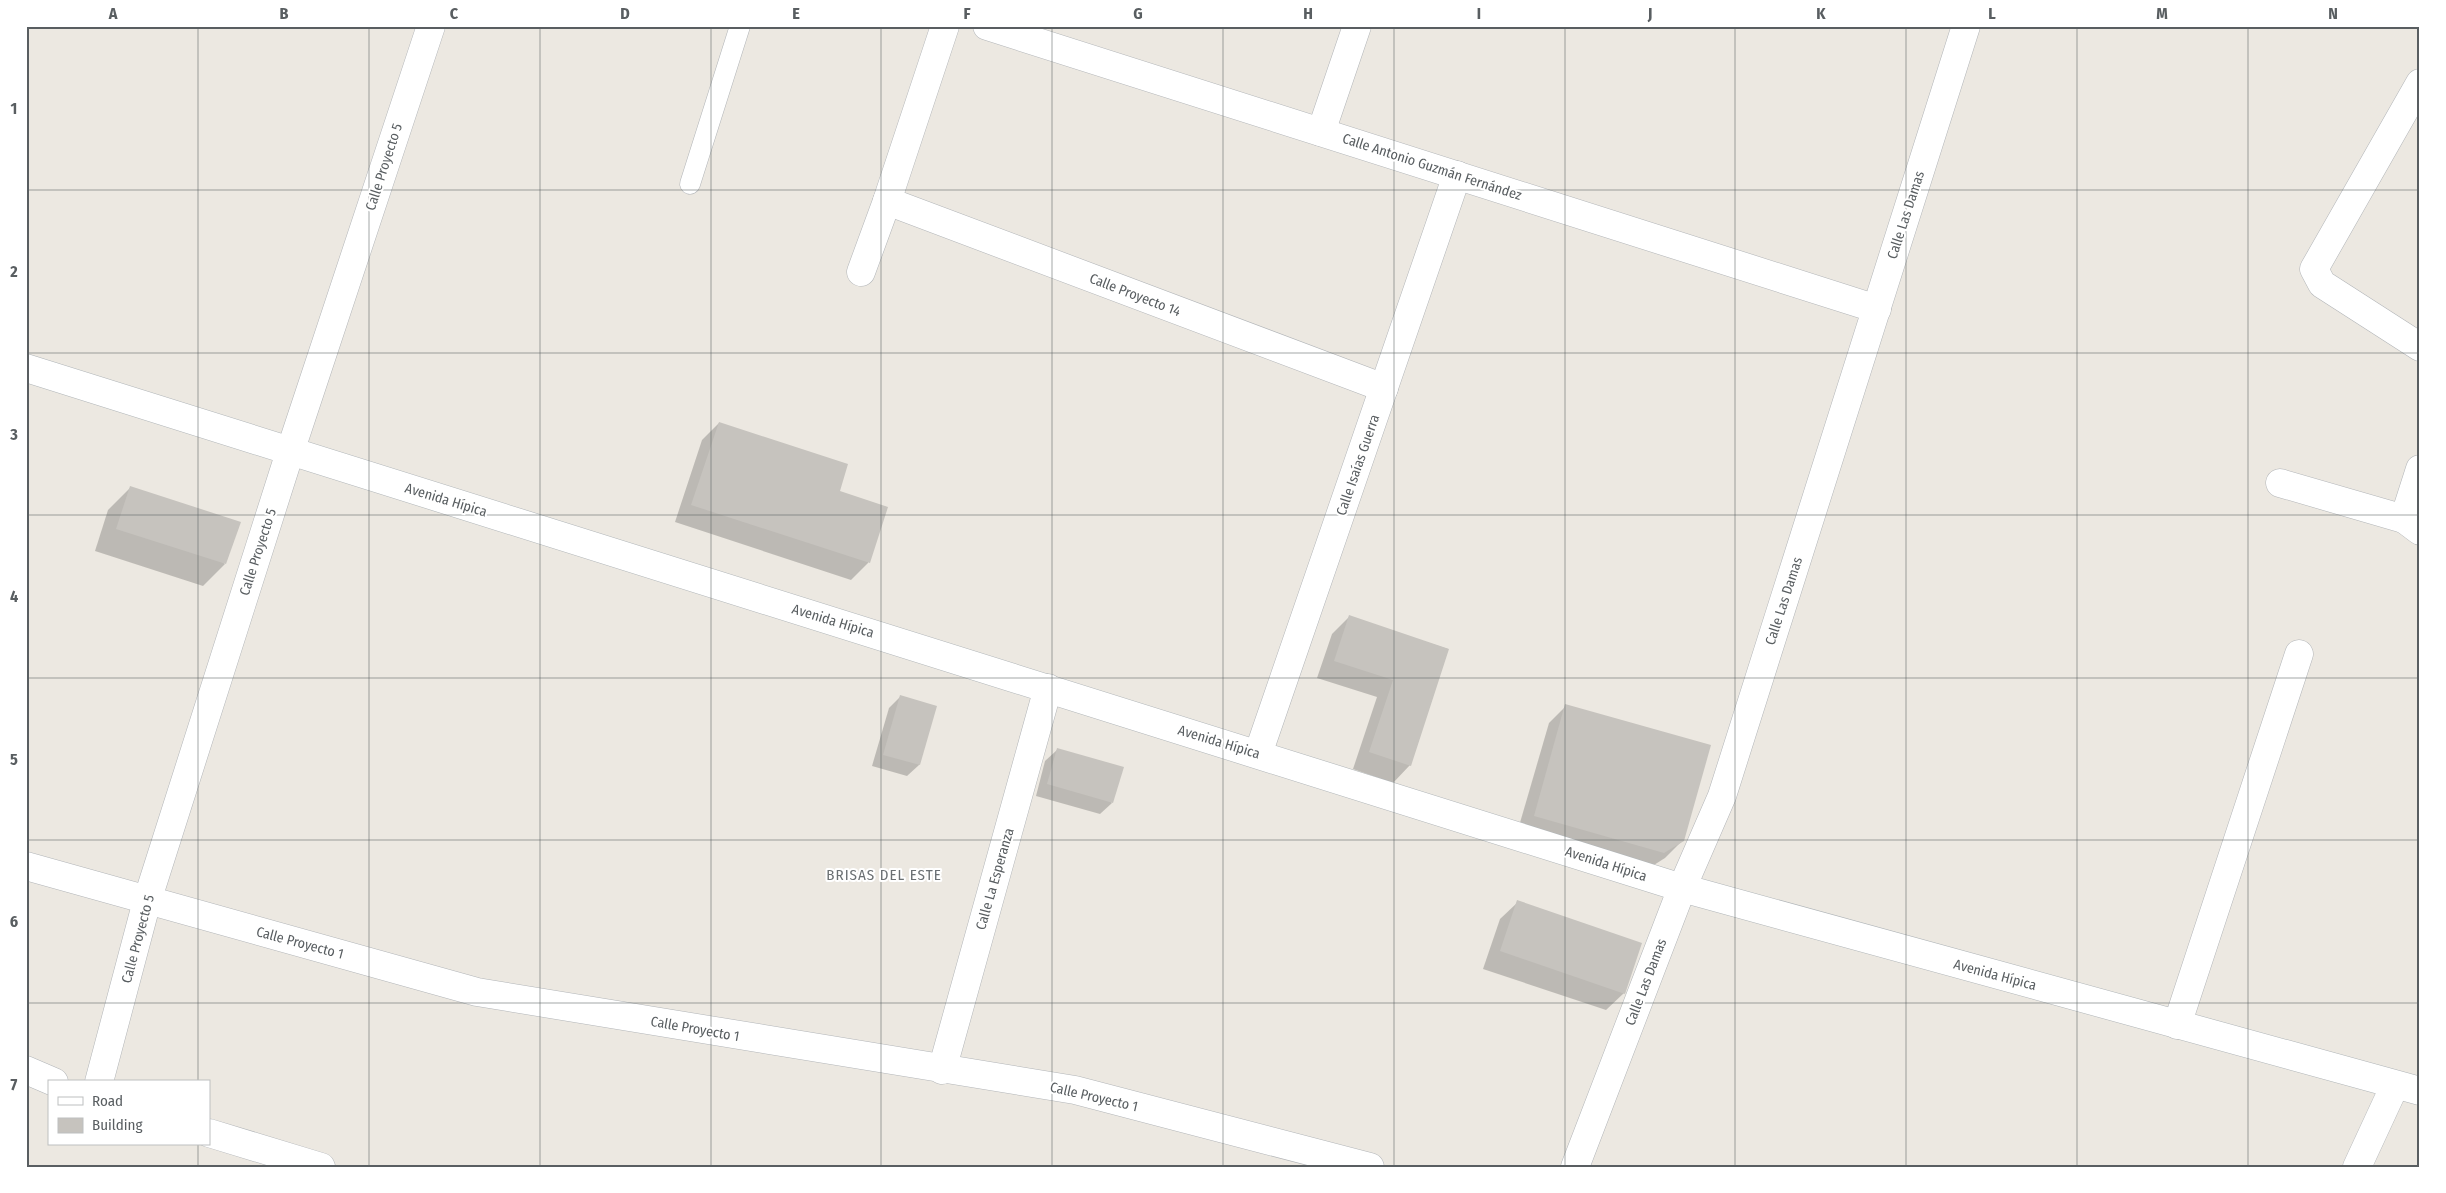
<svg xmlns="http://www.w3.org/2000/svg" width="2446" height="1193" font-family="'Fira Sans Condensed',sans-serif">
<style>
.shadow{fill:#0003}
.building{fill:#c6c3be}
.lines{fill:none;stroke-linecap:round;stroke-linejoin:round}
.lane-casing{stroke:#b2b5b8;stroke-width:21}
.street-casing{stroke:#b2b5b8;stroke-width:29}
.secondary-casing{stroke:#b0b5b8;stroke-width:29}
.lane{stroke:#fff;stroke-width:20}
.street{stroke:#fff;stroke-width:28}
.secondary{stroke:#fff;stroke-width:28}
.grid{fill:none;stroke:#595e61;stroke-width:1;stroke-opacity:0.55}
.labels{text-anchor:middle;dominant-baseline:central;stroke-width:4;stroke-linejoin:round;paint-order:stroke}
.street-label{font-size:14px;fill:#595e61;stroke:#fff}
.neighbourhood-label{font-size:15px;letter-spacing:1px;fill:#6b7073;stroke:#fff}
.neatline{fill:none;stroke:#595e61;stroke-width:2}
.grid-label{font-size:16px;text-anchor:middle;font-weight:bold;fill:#595e61}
</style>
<rect width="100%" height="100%" fill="#ece8e1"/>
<g class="shadow">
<polygon points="719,423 838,492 886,507 868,563 851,580 675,522 702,440"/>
<polygon points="130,488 225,564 203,586 95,551 108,510"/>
<polygon points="1349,617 1448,649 1410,765 1393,783 1353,769 1377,697 1317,678 1332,634"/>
<polygon points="900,697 935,706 919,765 907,776 872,766 889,708"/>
<polygon points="1566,706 1683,840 1665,858 1646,870 1517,833 1549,723"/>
<polygon points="1057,750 1112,803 1100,814 1036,796 1045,761"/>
<polygon points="1518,902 1624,993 1606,1010 1483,969 1500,919"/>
</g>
<g class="building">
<polygon points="719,422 848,464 840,491 888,507 870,563 691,505"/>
<polygon points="130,486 241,522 226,564 116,529"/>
<polygon points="1349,615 1449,649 1411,766 1369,752 1393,680 1334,661"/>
<polygon points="900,695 937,706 920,765 883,755"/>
<polygon points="1565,704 1711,745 1684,841 1664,853 1534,816"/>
<polygon points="1057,748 1124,767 1113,803 1047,784"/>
<polygon points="1517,900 1642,943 1625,994 1500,951"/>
</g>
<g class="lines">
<g class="lane-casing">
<polyline id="lane" points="690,184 740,26"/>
</g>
<g class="street-casing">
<g id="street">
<polyline points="987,26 1877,309"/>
<polyline points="2420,83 2314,269 2322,284 2420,347"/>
<polyline points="1321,132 1357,26"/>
<polyline points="887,201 1384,388"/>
<polyline points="861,272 887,201 945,26"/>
<polyline points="2420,469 2404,519 2420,531"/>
<polyline points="2280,483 2404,519"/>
<polyline points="1258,754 1457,175"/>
<polyline points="26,866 477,992 1075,1090 1370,1167"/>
<polyline points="2177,1025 2299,654"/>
<polyline points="26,1070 54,1082"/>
<polyline points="942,1070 1048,688"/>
<polyline points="99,1082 147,901 290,452 431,26"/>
<polyline points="209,1133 321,1167"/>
<polyline points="1575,1167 1682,888 1722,796 1966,26"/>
<polyline points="2357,1167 2395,1085"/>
</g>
</g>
<g class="secondary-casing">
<polyline id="secondary" points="26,368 1682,888 2420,1091"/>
</g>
<use href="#lane" class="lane"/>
<use href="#street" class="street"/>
<use href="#secondary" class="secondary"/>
</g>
<path class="grid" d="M198 26V1082M369 26V1167M540 26V1167M711 26V1167M881 26V1167M1052 26V1167M1223 26V1167M1394 26V1167M1565 26V1167M1735 26V1167M1906 26V1167M2077 26V1167M2248 26V1167M26 190H2420M26 353H2420M26 515H2420M26 678H2420M26 840H2420M26 1003H2420M198 1144V1167"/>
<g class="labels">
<g class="street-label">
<text transform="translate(384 167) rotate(-72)">Calle Proyecto 5</text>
<text transform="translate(1432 167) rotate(18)">Calle Antonio Guzmán Fernández</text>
<text transform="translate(1906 215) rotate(-72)">Calle Las Damas</text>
<text transform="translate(1135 295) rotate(21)">Calle Proyecto 14</text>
<text transform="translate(1358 465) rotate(-71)">Calle Isaías Guerra</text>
<text transform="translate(446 500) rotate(17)">Avenida Hípica</text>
<text transform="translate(258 552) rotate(-72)">Calle Proyecto 5</text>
<text transform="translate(1784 601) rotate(-72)">Calle Las Damas</text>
<text transform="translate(833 621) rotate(17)">Avenida Hípica</text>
<text transform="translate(1219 742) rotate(17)">Avenida Hípica</text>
<text transform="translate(1606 864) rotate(18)">Avenida Hípica</text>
<text transform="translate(995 879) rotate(-74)">Calle La Esperanza</text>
<text transform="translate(138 939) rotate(-75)">Calle Proyecto 5</text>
<text transform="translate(300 943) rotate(15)">Calle Proyecto 1</text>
<text transform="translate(1995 975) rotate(15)">Avenida Hípica</text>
<text transform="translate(1646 982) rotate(-69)">Calle Las Damas</text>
<text transform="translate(695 1029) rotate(10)">Calle Proyecto 1</text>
<text transform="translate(1094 1097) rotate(13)">Calle Proyecto 1</text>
</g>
<g class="neighbourhood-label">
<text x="884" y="875">BRISAS DEL ESTE</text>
</g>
</g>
<rect width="2446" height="1193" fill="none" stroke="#ffffff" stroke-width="55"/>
<rect x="48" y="1080" width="162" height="65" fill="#ffffff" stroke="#bdbfc0"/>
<rect x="58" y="1097" width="25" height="8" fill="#ffffff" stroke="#bdbfc0"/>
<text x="92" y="1106" font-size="15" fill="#595e61">Road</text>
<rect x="58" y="1118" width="25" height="15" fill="#c6c3be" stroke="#bdbfc0"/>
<text x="92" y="1130" font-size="15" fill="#595e61">Building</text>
<rect x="28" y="28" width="2390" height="1138" class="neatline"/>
<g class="grid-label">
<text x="113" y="19">A</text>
<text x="284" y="19">B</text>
<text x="454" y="19">C</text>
<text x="625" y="19">D</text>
<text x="796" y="19">E</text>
<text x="967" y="19">F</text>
<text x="1138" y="19">G</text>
<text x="1308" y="19">H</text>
<text x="1479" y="19">I</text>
<text x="1650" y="19">J</text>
<text x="1821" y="19">K</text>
<text x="1992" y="19">L</text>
<text x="2162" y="19">M</text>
<text x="2333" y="19">N</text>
<text x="14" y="114">1</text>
<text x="14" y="277">2</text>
<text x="14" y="440">3</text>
<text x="14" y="602">4</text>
<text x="14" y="765">5</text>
<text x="14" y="927">6</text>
<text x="14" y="1090">7</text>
</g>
</svg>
